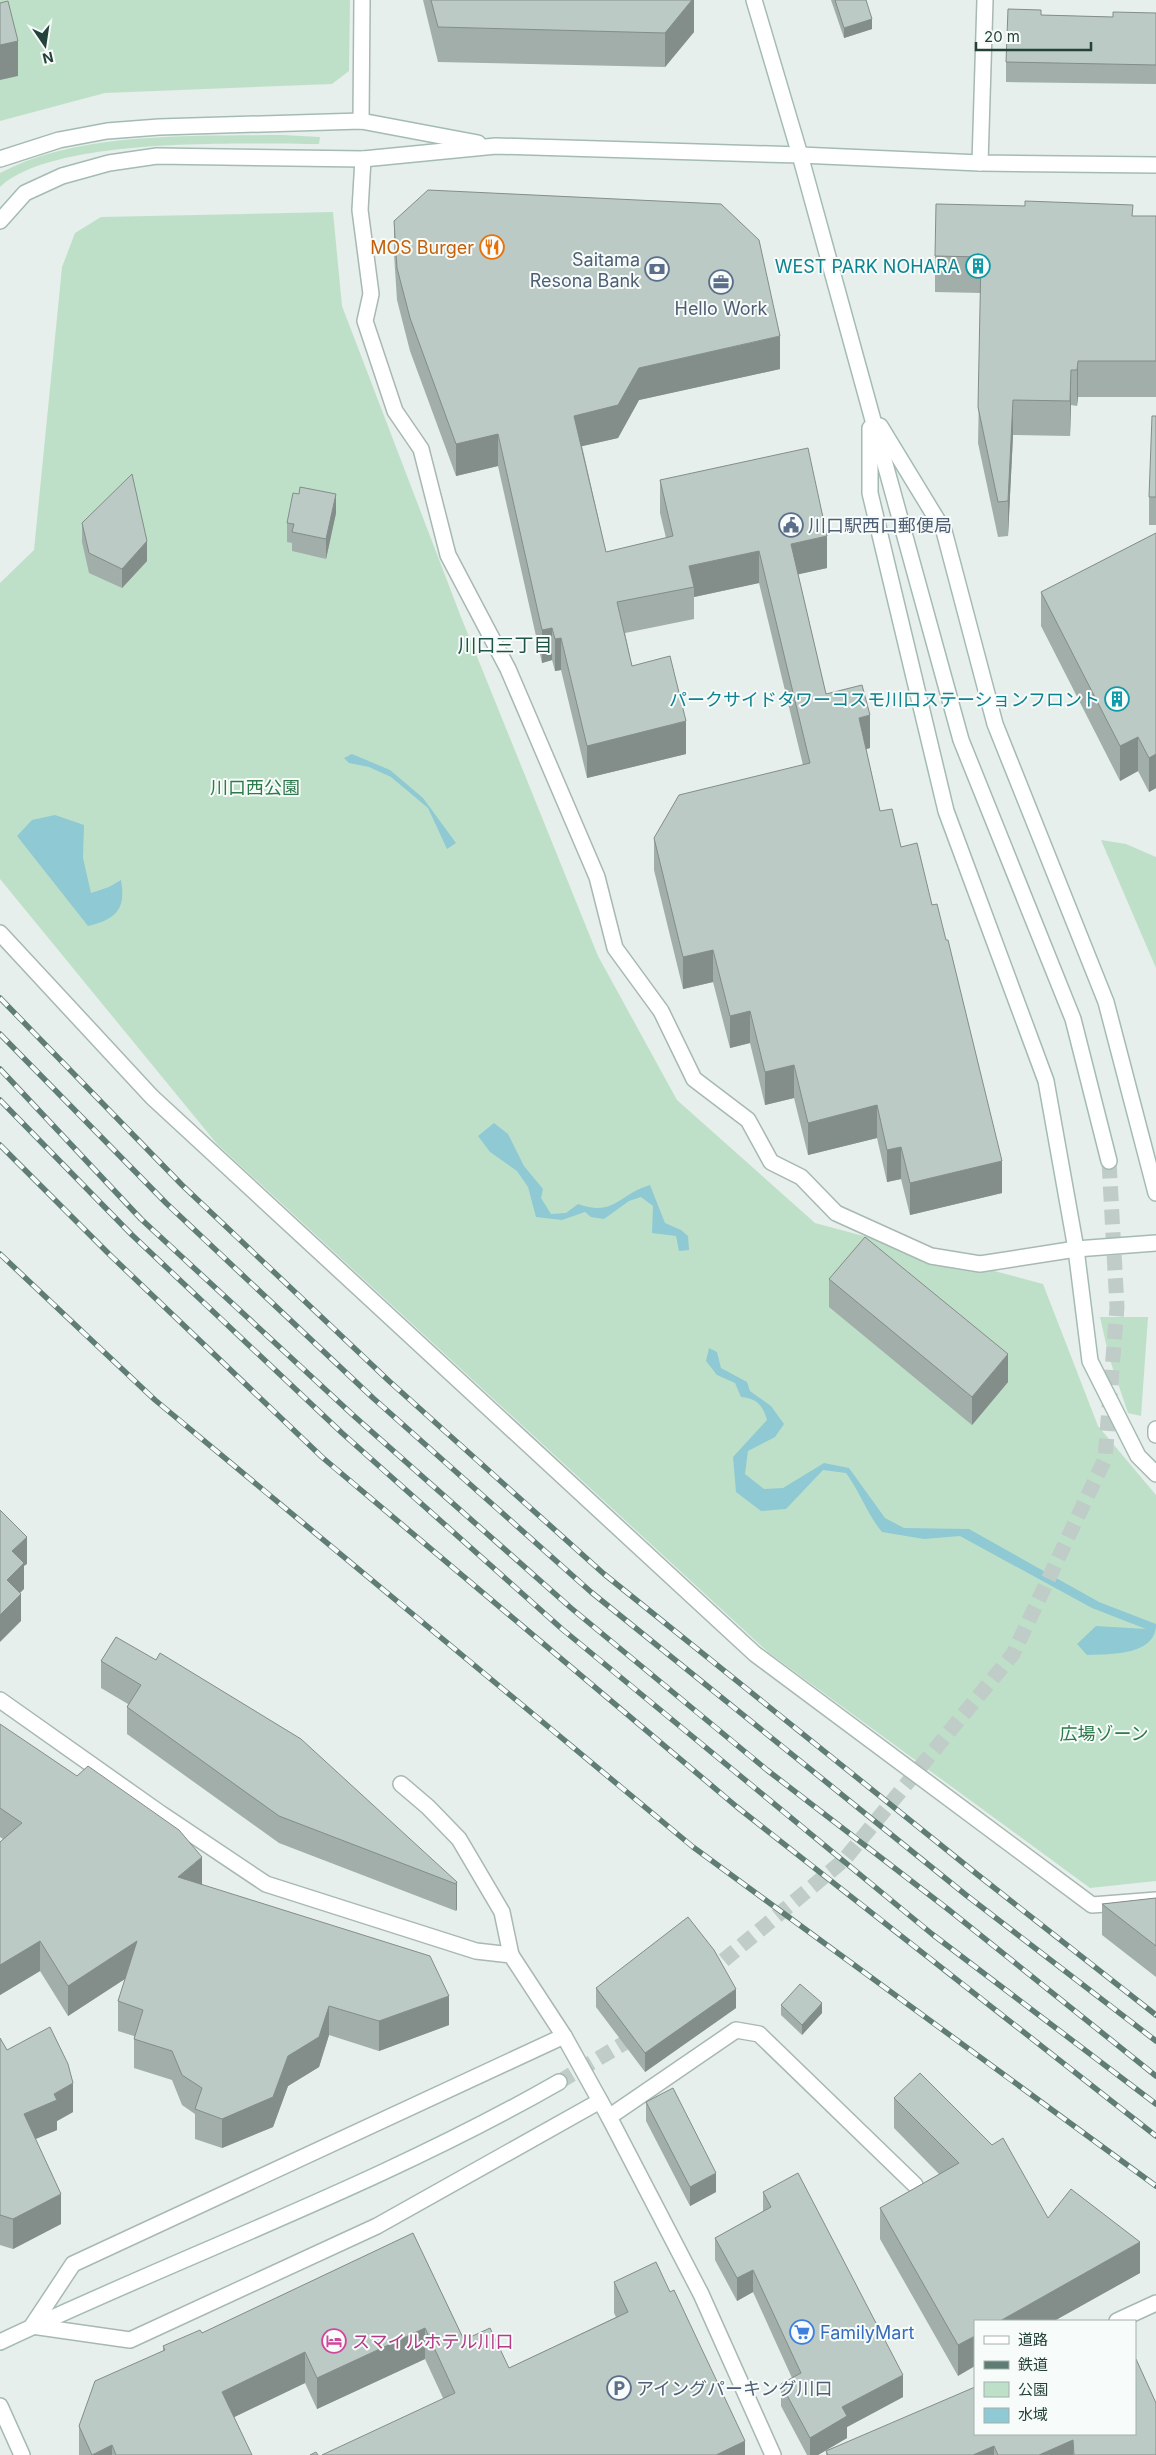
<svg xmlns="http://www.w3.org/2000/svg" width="1156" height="2455" font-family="Inter,'Noto Sans JP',sans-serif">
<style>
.green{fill:#bfe0c8}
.water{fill:#8ec9d4}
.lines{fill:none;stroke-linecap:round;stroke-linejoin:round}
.secondary-tunnel{stroke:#bfccc8;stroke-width:15;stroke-dasharray:15 8;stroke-linecap:butt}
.lane-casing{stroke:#a8b8b2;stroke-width:18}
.street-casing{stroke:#a8b8b2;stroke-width:18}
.secondary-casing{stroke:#a4bbb3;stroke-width:18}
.lane{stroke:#fff;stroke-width:15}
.street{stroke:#fff;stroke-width:15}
.secondary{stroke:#fff;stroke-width:15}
.rail-casing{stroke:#5f7d75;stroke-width:5.5}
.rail{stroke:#f7fbf9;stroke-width:4;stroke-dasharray:11;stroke-linecap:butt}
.wall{fill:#a1aea9}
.shaded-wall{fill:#838d89}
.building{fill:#bbcac4;stroke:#838d89}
.labels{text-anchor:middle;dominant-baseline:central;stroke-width:4;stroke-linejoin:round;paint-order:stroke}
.food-label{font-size:18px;fill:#c56008;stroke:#f7fbf9;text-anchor:end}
.service-label{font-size:18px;fill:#4e5e75;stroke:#f7fbf9;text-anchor:start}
.culture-label{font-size:18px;fill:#0d838f;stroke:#f7fbf9;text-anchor:end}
.park-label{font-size:18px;fill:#2d7a4b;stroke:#f7fbf9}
.shop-label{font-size:18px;fill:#366cbe;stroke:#f7fbf9;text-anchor:start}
.hotel-label{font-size:18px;fill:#b23c85;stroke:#f7fbf9;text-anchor:start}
.neighbourhood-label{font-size:19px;fill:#1f5548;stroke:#f7fbf9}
</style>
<rect width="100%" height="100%" fill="#e6efeb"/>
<g class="green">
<polygon points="0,0 350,0 349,71 332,84 105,93 0,121"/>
<path d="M283 135 320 137 319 144C245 144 54 136 0 187V173C78 131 196 136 283 135Z"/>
<polygon points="333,212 342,306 461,617 598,956 677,1100 815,1223 1043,1284 1098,1426 1156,1495 1156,1881 1090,1888 769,1653 217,1144 0,879 0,583 34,550 62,267 75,233 101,217"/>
<polygon points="1101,840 1126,844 1156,857 1156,968"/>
<polygon points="1100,1317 1148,1317 1141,1416 1128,1413 1109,1357"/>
</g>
<g class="water">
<polygon points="352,754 390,770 423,798 456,843 447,849 428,808 391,777 369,767 349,763 344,758"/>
<path d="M55 815 84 825 83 858 91 893 109 887 121 880C126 909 117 919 88 926L17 836 32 820Z"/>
<path d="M494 1123 508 1134 524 1166 543 1189 541 1198 551 1214 566 1213 578 1204C615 1217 619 1194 650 1185L665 1223 681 1230 688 1236 689 1250 679 1251 676 1236 652 1233 653 1206 641 1197 629 1201 604 1219 591 1217 585 1212 562 1220 536 1217 528 1187 517 1171 490 1152 478 1136Z"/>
<path d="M709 1348 717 1352 721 1368 747 1382 750 1391 771 1406 784 1424 775 1437 748 1451 745 1474 764 1489 783 1488 824 1463 849 1468 885 1518 904 1528 969 1529 1099 1602 1156 1624C1156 1656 1110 1654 1087 1655L1077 1644 1096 1626 1146 1629 1092 1608 960 1536 924 1539 882 1532C867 1514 860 1492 846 1473L823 1470 786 1509 761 1511 736 1492 733 1457 767 1420C763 1406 757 1398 741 1397L735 1383 717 1375 706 1361Z"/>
</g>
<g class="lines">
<g class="secondary-tunnel">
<polyline points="706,1975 844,1860 1013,1654 1105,1459 1117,1307 1109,1161"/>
<polyline points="559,2082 626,2042 638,2031"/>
</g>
<g class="lane-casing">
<g id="lane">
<polyline points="361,121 362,0"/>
<polyline points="401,1784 428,1807 459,1839 502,1912 511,1955"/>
<polyline points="609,2117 736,2030 759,2034 915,2185"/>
</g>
</g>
<g class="street-casing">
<g id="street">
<polyline points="363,159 360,210 371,294 365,321 395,411 421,449 448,555 508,669 597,877 615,948 661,1011 694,1079 748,1120 771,1162 801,1177 836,1213 931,1256 980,1264 1076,1249"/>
<polyline points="980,163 985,0"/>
<polyline points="0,933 152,1097 755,1654 1092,1905 1156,1900"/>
<polyline points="0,1700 160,1813 266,1884 476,1951 511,1955 564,2036 609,2117 701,2294 773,2455"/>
<polyline points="564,2036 73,2264 32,2326 130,2340 377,2226 600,2101"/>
<polyline points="1117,2321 1156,2303"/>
</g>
</g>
<g class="secondary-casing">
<g id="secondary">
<polyline points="754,0 800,155 961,740 1073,1019 1109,1161"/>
<polyline points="0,159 59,140 107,131 159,127 361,121 478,143"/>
<polyline points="0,221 25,193 62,176 109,163 157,156 363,159 496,146 800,155 980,163 1156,165"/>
<polyline points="880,426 944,531 995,724 1106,1002 1156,1193"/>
<polyline points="870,428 870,493 946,811 1046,1081 1076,1249 1090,1361 1138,1456 1156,1474"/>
<polyline points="1076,1249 1156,1243"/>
<polyline points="1156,1429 1156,1435"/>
<path d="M0 2342C186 2254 381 2184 559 2082"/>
<polyline points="0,2406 22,2455"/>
</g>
</g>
<use href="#lane" class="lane"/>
<use href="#street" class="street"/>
<use href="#secondary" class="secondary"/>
<g class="rail-casing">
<g id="rail">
<polyline points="0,998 182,1185 389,1381 604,1574 978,1875 1156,2015"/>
<polyline points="0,1034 166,1203 373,1398 591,1592 966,1895 1156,2041"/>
<polyline points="0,1069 141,1219 354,1416 571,1608 767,1770 949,1910 1156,2076"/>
<polyline points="0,1100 132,1235 342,1433 562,1629 932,1934 1156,2104"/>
<polyline points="0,1145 110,1255 323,1458 737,1807 1156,2136"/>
<polyline points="0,1254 155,1400 693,1847 1156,2186"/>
</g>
</g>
<use href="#rail" class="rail"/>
</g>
<g class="wall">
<polygon points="423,0 694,0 694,32 665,67 438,62"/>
<polygon points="831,0 866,0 872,29 844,38"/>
<polygon points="1156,13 1156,84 1006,82 1006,62 1041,15 1113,17"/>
<polygon points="1133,216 1156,216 1156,397 1078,397 1077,406 1071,405 1070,436 1013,435 1008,536 998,537 978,443 981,293 935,292 935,256"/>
<polygon points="394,221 780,369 639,400 618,438 582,446 606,552 666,538 660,513 660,480 827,568 798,574 826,694 870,748 866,749 880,811 932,905 1002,1193 910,1215 901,1179 887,1182 877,1138 808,1155 794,1098 765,1105 750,1043 730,1048 713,982 683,989 654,870 654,838 803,765 759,583 694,597 694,619 625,633 632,666 686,754 587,778 561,670 555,671 552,660 542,663 498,466 456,476 410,351 397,300 394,254"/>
<polygon points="1156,416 1156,525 1149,525 1149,497"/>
<polygon points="299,494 336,513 326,559 292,551 292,543 287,542 287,523"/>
<polygon points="82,523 147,561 122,588 89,573 82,542"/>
<polygon points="1156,533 1156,788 1149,792 1138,771 1120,781 1041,626 1041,592"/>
<polygon points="829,1279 1008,1382 972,1425 829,1307"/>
<polygon points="116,1637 457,1882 457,1909 456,1911 279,1843 127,1734 127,1707 128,1704 101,1688 101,1661"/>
<polygon points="0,1724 202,1885 449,2025 379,2051 329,2035 319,2067 288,2086 273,2127 222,2148 195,2139 195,2114 182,2105 172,2080 134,2068 134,2036 118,2031 118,2001 125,1979 68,2016 40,1971 0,1995 0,1842 3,1839 0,1837"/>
<polygon points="1156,1898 1156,1977 1102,1935 1102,1904"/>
<polygon points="596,1988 736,2008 645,2072 596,2007"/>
<polygon points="781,2005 822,2013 802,2035 781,2015"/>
<polygon points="0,2038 7,2050 73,2112 57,2121 57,2130 35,2139 61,2224 13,2249 0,2245"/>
<polygon points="894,2098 1048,2218 1140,2273 1054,2321 975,2321 958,2376 880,2239 880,2208 939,2174 894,2128"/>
<polygon points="646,2102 716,2192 690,2206 646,2121"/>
<polygon points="763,2192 903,2397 847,2427 847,2438 818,2455 807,2455 781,2406 781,2384 792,2378 753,2292 737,2301 715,2260 715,2238 763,2211"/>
<polygon points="413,2233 464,2340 509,2368 616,2317 614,2313 614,2282 745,2455 443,2398 425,2359 317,2409 305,2383 234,2417 252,2455 79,2455 79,2426 163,2351 163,2346 202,2333"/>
<polygon points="1156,2403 1156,2455 826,2455 826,2451"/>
</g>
<g class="shaded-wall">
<polygon points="692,0 694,0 694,32 665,67 665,33"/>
<polygon points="872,19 872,29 844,38 844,28"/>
<polygon points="18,41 18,76 0,80 0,45"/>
<polygon points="780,336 780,369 639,400 618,438 574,448 574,416 639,368"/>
<polygon points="1078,361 1078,397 1077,406 1077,370"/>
<polygon points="1071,370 1071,405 1070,436 1070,401"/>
<polygon points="1013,400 1013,435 1008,536 1008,501"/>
<polygon points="498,434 498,466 456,476 456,444"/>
<polygon points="336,494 336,513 326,559 326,539"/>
<polygon points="827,536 827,568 791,576 791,544"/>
<polygon points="147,541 147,561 122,588 122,569"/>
<polygon points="759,551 759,583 694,597 694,587 689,566"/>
<polygon points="552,628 552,660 542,663 542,630"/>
<polygon points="561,638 561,670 555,671 555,639"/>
<polygon points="870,715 870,748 859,751 859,718"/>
<polygon points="686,721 686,754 587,778 587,746"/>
<polygon points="1138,737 1138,771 1120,781 1120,746"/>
<polygon points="1156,754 1156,788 1149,792 1149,758"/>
<polygon points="713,950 713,982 683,989 683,957"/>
<polygon points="750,1011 750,1043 730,1048 730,1016"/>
<polygon points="794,1065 794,1098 765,1105 765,1072"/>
<polygon points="877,1105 877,1138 808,1155 808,1123"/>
<polygon points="901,1147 901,1179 887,1182 887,1150"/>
<polygon points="1002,1161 1002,1193 910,1215 910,1183"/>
<polygon points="1008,1354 1008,1382 972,1425 972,1397"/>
<polygon points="27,1537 27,1564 24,1566 24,1589 7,1606 7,1580 12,1551"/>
<polygon points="21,1594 21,1621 0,1642 0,1615"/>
<polygon points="202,1857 202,1886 178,1877"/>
<polygon points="457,1882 457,1909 456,1911 456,1884"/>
<polygon points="40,1941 40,1971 0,1995 0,1965"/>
<polygon points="137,1941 137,1971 68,2016 68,1986"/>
<polygon points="736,1989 736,2008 645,2072 645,2053"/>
<polygon points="449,1996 449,2025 379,2051 379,2021"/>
<polygon points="822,2003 822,2013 802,2035 802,2025"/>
<polygon points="329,2006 329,2035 319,2067 288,2086 273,2127 222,2148 222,2119 288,2056"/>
<polygon points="73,2083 73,2112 57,2121 57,2130 24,2144 24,2114 54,2094"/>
<polygon points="716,2173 716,2192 690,2206 690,2187"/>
<polygon points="61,2194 61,2224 13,2249 13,2219"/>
<polygon points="1140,2242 1140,2273 1054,2321 1000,2321"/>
<polygon points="753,2270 753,2292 737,2301 737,2278"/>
<polygon points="425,2328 425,2359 317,2409 317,2378"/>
<polygon points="975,2336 975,2366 958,2376 958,2345"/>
<polygon points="305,2352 305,2383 222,2423 222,2392"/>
<polygon points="903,2375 903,2397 847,2427 847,2438 818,2455 810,2455 810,2438 842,2407"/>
<polygon points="1073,2440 1073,2455 1039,2455"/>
<polygon points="745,2441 745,2455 716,2455"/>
<polygon points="112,2445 112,2455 92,2455"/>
<polygon points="994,2446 994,2455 973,2455"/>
</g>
<g class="building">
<polygon points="431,0 692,0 665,33 438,27"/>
<polygon points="835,0 866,0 872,19 844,28"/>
<polygon points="8,1 18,41 0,45 0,3"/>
<polygon points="1008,9 1041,10 1041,15 1113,17 1113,12 1156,13 1156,65 1006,62"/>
<polygon points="428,190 721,204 759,240 780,336 639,368 618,405 574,416 606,552 673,536 660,480 808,448 827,536 791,544 826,694 862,685 870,715 859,718 880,811 892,809 901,847 917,843 932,905 937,904 946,940 948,940 1002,1161 910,1183 901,1147 887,1150 877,1105 808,1123 794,1065 765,1072 750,1011 730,1016 713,950 683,957 654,838 679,795 810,763 759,551 689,566 694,587 617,602 632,666 670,656 686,721 587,746 561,638 555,639 552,628 542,630 498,434 456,444 410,318 397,268 394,221"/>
<polygon points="1025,201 1133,205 1132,216 1156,216 1156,361 1078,361 1077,370 1071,370 1070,401 1013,400 1008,501 998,502 978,407 981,257 935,256 936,204 1025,206"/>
<polygon points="1152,416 1156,416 1156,497 1149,497"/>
<polygon points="132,474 147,541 122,569 89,553 82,523"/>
<polygon points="300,487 336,494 326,539 292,532 294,524 287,523 293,493 299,494"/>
<polygon points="1156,533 1156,754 1149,758 1138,737 1120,746 1041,592"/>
<polygon points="865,1237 1008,1354 972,1397 829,1279"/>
<polygon points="0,1510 27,1537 12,1551 24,1563 7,1580 21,1594 0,1615"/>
<polygon points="116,1637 156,1660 160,1653 301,1739 457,1882 456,1884 279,1816 127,1707 141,1685 101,1661"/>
<polygon points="0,1724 77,1776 88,1766 179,1830 202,1857 178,1877 430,1956 449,1996 379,2021 329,2006 319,2037 288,2056 273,2097 222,2119 195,2109 202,2088 182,2075 172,2051 134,2039 143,2010 118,2001 137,1941 68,1986 40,1941 0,1965 0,1842 22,1823 0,1808"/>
<polygon points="1156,1898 1156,1946 1102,1904"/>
<polygon points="688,1917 714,1950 736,1989 645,2053 596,1988"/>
<polygon points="800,1984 822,2003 802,2025 781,2005"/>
<polygon points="50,2027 68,2064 73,2083 54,2094 57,2100 24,2114 61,2194 13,2219 0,2215 0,2038 7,2050"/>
<polygon points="920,2073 992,2145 1003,2138 1048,2218 1071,2189 1140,2242 1000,2321 975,2321 975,2336 958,2345 880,2208 959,2163 894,2098"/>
<polygon points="673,2088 716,2173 690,2187 646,2102"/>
<polygon points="798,2173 903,2375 842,2407 847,2416 810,2438 781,2384 801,2373 753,2270 737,2278 715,2238 771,2207 763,2192"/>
<polygon points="413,2233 464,2340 490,2328 509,2368 628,2312 614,2282 656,2262 670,2292 674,2290 745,2441 716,2455 322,2455 455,2393 425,2328 317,2378 305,2352 222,2392 252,2455 116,2455 112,2445 92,2455 79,2426 95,2381 165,2350 163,2346 200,2330 202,2333"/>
<polygon points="1135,2359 1136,2359 1156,2403 1156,2455 1074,2455 1073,2440 1039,2455 998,2455 994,2446 973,2455 828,2455 826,2451 975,2387 975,2434 1135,2434"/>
<polygon points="316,2452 318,2455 310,2455"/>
</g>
<defs>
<g id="restaurant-ring" transform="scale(1.25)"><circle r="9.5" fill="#f7fbf9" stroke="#e8710a" stroke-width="1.5"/><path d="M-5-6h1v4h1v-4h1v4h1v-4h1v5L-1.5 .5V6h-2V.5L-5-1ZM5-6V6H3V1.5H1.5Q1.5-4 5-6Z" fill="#e8710a"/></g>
<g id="building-ring" transform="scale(1.25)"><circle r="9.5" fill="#f7fbf9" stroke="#0f9aa8" stroke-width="1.5"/><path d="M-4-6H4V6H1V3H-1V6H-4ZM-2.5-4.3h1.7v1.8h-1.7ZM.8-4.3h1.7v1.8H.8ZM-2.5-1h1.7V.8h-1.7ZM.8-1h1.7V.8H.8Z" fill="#0f9aa8"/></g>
<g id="bank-ring" transform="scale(1.25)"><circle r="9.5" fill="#f7fbf9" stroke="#5c6f8a" stroke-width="1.5"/><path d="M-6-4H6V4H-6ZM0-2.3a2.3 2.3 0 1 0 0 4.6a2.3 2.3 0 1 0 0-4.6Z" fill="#5c6f8a"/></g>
<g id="office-ring" transform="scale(1.25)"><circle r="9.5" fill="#f7fbf9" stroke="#5c6f8a" stroke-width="1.5"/><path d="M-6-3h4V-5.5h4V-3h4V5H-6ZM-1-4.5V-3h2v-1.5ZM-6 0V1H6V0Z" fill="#5c6f8a"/></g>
<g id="civic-ring" transform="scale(1.25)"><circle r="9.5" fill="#f7fbf9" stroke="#5c6f8a" stroke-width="1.5"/><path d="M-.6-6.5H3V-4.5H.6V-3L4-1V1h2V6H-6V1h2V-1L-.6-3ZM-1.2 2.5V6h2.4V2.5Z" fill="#5c6f8a"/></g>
<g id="supermarket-ring" transform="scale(1.25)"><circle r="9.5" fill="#f7fbf9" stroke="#3f7fe0" stroke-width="1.5"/><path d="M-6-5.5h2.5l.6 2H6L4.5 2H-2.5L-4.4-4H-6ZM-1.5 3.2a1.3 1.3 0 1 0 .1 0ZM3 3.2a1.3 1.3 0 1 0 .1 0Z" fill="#3f7fe0"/></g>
<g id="hotel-ring" transform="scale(1.25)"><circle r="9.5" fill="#f7fbf9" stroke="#d1479c" stroke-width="1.5"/><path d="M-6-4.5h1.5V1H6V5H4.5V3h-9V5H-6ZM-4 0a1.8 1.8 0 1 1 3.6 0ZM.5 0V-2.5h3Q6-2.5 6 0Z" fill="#d1479c"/></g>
<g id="parking-ring" transform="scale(1.25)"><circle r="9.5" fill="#f7fbf9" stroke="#5c6f8a" stroke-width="1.5"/><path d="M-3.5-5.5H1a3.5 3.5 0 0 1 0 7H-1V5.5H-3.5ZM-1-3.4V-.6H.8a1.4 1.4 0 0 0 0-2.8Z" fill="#5c6f8a"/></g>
</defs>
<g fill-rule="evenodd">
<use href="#restaurant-ring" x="492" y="247"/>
<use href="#building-ring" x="978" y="266"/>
<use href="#bank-ring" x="657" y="269"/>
<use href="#office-ring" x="721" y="282"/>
<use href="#civic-ring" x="791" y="525"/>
<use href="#building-ring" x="1117" y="699"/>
<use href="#supermarket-ring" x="802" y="2332"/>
<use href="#hotel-ring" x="334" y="2341"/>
<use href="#parking-ring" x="619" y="2388"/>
</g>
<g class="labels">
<g class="food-label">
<text x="474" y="247">MOS Burger</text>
</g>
<g class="service-label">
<text x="640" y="259" text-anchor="end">Saitama<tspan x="640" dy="21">Resona Bank</tspan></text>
<text x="721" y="308" text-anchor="middle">Hello Work</text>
<text x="808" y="525">川口駅西口郵便局</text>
<text x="636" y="2388">アイングパーキング川口</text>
</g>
<g class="culture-label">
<text x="960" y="266">WEST PARK NOHARA</text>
<text x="1100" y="699">パークサイドタワーコスモ川口ステーションフロント</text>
</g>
<g class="park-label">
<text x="255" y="787">川口西公園</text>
<text x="1104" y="1733">広場ゾーン</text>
</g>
<g class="shop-label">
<text x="820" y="2332">FamilyMart</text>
</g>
<g class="hotel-label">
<text x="352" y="2341">スマイルホテル川口</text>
</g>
<g class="neighbourhood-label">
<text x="505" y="645">川口三丁目</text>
</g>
</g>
<rect x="974" y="2320" width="162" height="115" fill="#f7fbf9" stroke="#a3b1ad"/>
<rect x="984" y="2336" width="25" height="8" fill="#ffffff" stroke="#a3b1ad"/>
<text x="1018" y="2345" font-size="15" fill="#24423a">道路</text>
<rect x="984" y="2361" width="25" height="8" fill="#5f7d75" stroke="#a3b1ad"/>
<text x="1018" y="2370" font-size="15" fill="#24423a">鉄道</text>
<rect x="984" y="2382" width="25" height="15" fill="#bfe0c8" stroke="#a3b1ad"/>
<text x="1018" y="2395" font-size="15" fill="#24423a">公園</text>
<rect x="984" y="2408" width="25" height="15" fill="#8ec9d4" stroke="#a3b1ad"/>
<text x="1018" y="2420" font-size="15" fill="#24423a">水域</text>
<g transform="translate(45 45) rotate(167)" stroke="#f7fbf9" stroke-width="4" paint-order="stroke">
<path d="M0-4L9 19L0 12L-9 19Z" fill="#24423a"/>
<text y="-8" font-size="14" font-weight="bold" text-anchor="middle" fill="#24423a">N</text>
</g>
<path d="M976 42v8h115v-8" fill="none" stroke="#24423a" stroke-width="2.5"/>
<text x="984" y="42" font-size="15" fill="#24423a" stroke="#f7fbf9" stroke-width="4" paint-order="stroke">20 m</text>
</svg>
